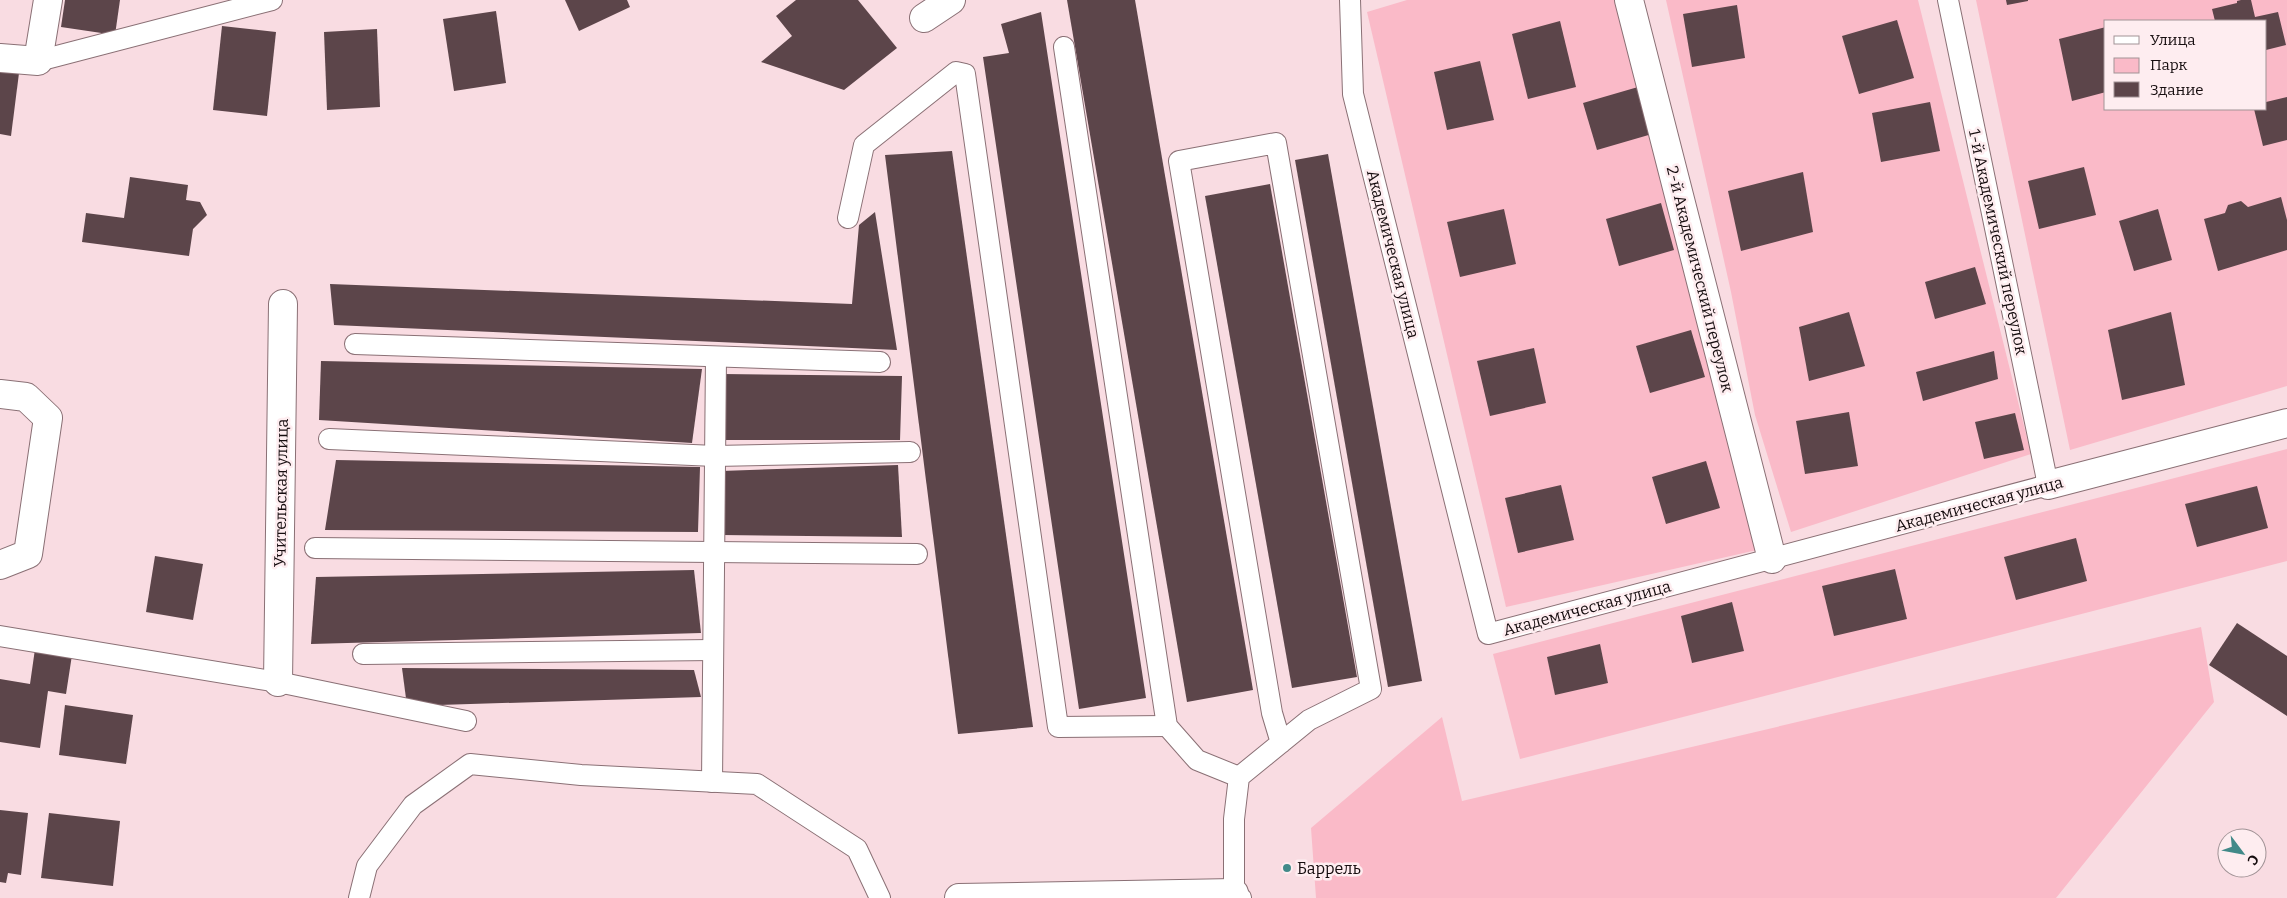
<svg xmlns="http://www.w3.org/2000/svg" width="2287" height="898" font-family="Bitter,serif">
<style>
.green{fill:#fabac8;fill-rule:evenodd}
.building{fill:#5c454a}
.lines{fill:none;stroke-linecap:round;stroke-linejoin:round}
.lane-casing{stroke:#8a7075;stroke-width:22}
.street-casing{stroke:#8a7075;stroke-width:30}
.lane{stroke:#fff;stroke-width:20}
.street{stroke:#fff;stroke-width:28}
.poi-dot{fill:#428a89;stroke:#feedf0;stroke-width:2}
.labels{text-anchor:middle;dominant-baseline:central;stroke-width:5;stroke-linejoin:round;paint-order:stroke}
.street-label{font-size:16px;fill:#150c0e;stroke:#feedf0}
.poi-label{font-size:16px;fill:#150c0e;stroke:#feedf0;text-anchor:start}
</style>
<rect width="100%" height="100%" fill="#f9dce2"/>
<g class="green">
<polygon points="1407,0 1615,0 1757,550 1506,607 1367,12"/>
<polygon points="1666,0 1918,0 2031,454 1791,532 1755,415 1731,292"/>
<path d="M1976 0H2287V386L2070 450ZM2106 21H2266V109H2106Z"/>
<polygon points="2287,449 2287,561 1520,759 1493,654"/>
<polygon points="2201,627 2214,702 2056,898 1316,898 1311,828 1442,717 1462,801"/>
</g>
<g class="building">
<polygon points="65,0 120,0 115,35 61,27"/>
<polygon points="565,0 627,0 630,7 579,31"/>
<polygon points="796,0 858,0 897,48 844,90 761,62 792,36 776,16"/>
<polygon points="1067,0 1135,0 1253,690 1187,702"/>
<polygon points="2006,0 2028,0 2028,1 2007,5"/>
<polygon points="2241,0 2251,0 2255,17 2278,12 2286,45 2266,50 2266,21 2215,21 2212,9 2237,3 2237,1"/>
<polygon points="1737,5 1745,58 1692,67 1683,14"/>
<polygon points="496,11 506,83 454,91 443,19"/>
<polygon points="1041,12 1146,698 1079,709 983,57 1009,53 1001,24"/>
<polygon points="1897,20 1914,78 1859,94 1842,36"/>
<polygon points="1560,21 1576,87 1528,99 1512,34"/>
<polygon points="222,26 276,32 267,116 213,110"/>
<polygon points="2106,27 2106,92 2072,101 2059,39"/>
<polygon points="377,29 380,107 327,110 324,32"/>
<polygon points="1480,61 1494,120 1447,130 1434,72"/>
<polygon points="0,71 19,73 11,136 0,134"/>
<polygon points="1638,87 1652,134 1597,150 1583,103"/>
<polygon points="2287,97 2287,140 2263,146 2254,109 2266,109 2266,102"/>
<polygon points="1930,102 1940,151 1881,162 1872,113"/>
<polygon points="952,151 1033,727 958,734 885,155"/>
<polygon points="1328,154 1422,681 1388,687 1295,160"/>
<polygon points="2084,167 2096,215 2039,229 2028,181"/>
<polygon points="1803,172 1813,232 1741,251 1728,191"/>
<polygon points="130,177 188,185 186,200 200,202 207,215 193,229 189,256 82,242 86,213 124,218"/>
<polygon points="1270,184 1357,677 1292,688 1205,196"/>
<polygon points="2281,197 2287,220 2287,250 2218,271 2204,219 2225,213 2228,205 2241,201 2248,207"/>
<polygon points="1661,203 1674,250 1619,266 1606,219"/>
<polygon points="1504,209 1516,264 1460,277 1447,222"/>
<polygon points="2158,209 2172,260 2134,271 2119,221"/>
<polygon points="875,212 897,350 334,325 330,284 852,304 859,225"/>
<polygon points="1975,267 1986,304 1935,319 1925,282"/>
<polygon points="1849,312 1865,366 1809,381 1799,327"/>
<polygon points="2171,312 2185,385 2122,400 2108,330"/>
<polygon points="1691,330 1705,377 1650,393 1636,346"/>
<polygon points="1534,348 1546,403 1490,416 1477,361"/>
<polygon points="1994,351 1998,379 1923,401 1916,372"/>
<polygon points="321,361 702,369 692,443 319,420"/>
<polygon points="723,374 902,376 900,440 715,440"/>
<polygon points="1849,412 1858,466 1805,474 1796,421"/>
<polygon points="2015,413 2024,450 1984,459 1975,422"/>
<polygon points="336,460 700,467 698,532 325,530"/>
<polygon points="1706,461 1720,508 1666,524 1652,477"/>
<polygon points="898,465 902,537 722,535 721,471"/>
<polygon points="1561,485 1574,540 1518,553 1505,498"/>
<polygon points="2257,486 2268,528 2197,547 2185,504"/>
<polygon points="2076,538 2087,581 2016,600 2004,557"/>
<polygon points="155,556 203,564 193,620 146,612"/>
<polygon points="1895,569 1907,619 1834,636 1822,586"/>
<polygon points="694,570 701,633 311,644 316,577"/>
<polygon points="1732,602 1744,651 1692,663 1681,616"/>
<polygon points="2237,623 2287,656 2287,716 2209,665"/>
<polygon points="1600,644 1608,683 1555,695 1547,657"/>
<polygon points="35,649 72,655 66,694 48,691 40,748 0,742 0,679 30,684"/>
<polygon points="402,668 694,670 701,697 407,706"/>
<polygon points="65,705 133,715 126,764 59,755"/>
<polygon points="0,810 28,813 21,875 8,873 6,883 0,882"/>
<polygon points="49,813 120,821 113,886 41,878"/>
</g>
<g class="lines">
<g class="lane-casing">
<g id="lane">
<polyline points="1350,0 1353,94 1488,634 2048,485 1948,0"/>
<polyline points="1064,47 1167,726 1197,760 1239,777"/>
<polyline points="38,61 272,0"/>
<polyline points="848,218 864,145 956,72 965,74 1058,727 1167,726"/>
<polyline points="355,344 880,362"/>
<polyline points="329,439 715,456 910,452"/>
<polyline points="315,548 917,554"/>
<polyline points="0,636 278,682 466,721"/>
<polyline points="363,654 713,650"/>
<polyline points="712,782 716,357"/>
<polyline points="359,898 367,866 413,805 470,764 581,775 757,784 857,849 880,898"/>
<polyline points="1241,898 1234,893 1234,819 1239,777 1309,720 1371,689 1276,143 1179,161 1272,713 1281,743"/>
</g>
</g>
<g class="street-casing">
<g id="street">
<polyline points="1629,0 1772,559"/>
<polyline points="924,18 951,0"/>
<polyline points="0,58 38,61 48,0"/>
<polyline points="0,394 26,397 48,418 28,554 0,565"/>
<polyline points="2048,485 2287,423"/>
<polyline points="278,682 283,304"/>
<polyline points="959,898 1234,893"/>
</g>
</g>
<use href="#lane" class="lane"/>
<use href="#street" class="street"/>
</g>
<circle class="poi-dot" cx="1287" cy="868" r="5"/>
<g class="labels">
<g class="street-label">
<text transform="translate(1998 242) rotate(78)">1-й Академический переулок</text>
<text transform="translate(1393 254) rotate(76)">Академическая улица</text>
<text transform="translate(1700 279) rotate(76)">2-й Академический переулок</text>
<text transform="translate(281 493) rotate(-89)">Учительская улица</text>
<text transform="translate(1979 504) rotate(-15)">Академическая улица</text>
<text transform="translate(1587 608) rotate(-15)">Академическая улица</text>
</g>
<g class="poi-label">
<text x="1297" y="868">Баррель</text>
</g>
</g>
<rect x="2104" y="20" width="162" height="90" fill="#feedf0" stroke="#a19396"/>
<rect x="2114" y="36" width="25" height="8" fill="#ffffff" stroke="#a19396"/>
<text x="2150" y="45" font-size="15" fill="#150c0e">Улица</text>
<rect x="2114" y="58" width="25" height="15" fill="#fabac8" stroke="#a19396"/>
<text x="2150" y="70" font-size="15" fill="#150c0e">Парк</text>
<rect x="2114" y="82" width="25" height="15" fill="#5c454a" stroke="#a19396"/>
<text x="2150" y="95" font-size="15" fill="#150c0e">Здание</text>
<g transform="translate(2242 853) rotate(122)"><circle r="24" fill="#feedf0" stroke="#a19396"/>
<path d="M0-4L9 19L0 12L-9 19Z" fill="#428a89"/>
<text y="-8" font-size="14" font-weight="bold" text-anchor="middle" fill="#150c0e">С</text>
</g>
</svg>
